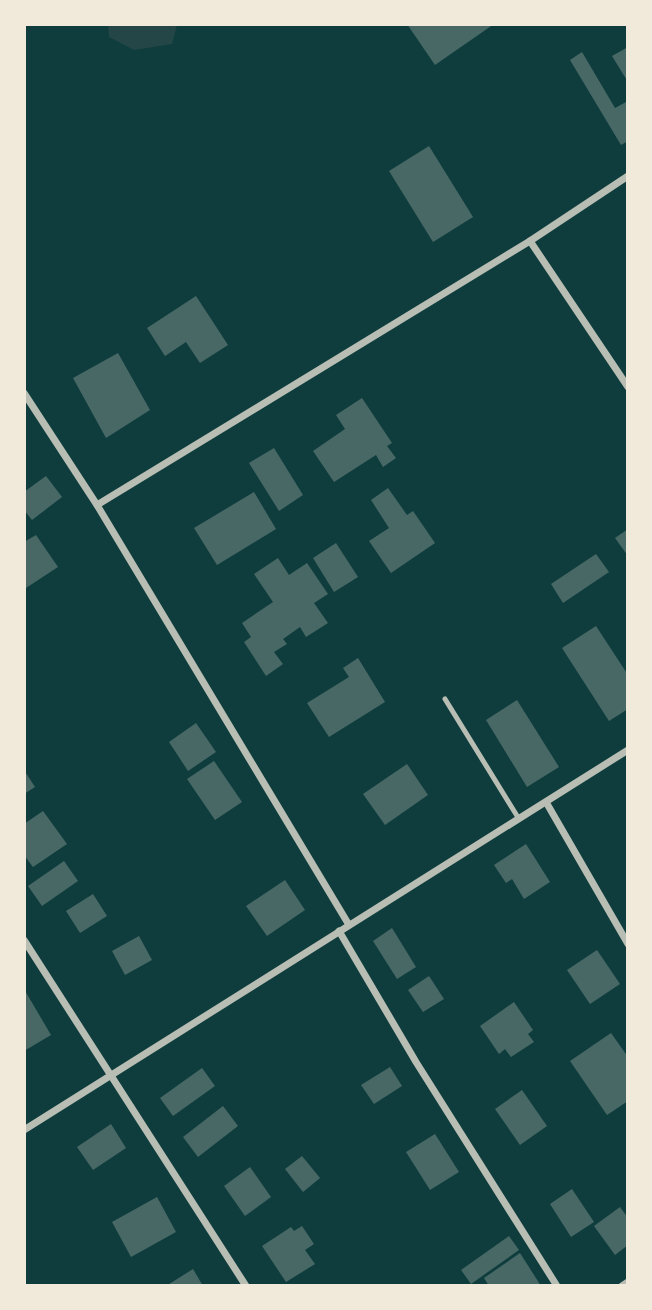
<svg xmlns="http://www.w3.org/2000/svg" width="652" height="1310" font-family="'Fira Sans Condensed',sans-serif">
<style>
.green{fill:#244646}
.building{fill:#486865}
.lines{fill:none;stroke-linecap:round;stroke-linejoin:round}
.service{stroke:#b8beb3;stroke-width:5}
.minor{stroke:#b8beb3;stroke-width:7}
</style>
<rect width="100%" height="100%" fill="#0f3d3e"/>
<polygon class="green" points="108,25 108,24 177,25 172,44 134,50 109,37"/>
<g class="building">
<polygon points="407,24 494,24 435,65"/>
<polygon points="628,47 628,82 612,56"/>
<polygon points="582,52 615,108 628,101 628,141 621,145 570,60"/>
<polygon points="429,146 473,217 433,242 389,171"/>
<polygon points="196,296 228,345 200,363 186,342 165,356 147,328"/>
<polygon points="118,353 150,410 106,438 73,378"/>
<polygon points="362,398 392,443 387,446 396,458 383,467 376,455 334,482 313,451 345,429 336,415"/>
<polygon points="274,448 303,495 279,511 249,463"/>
<polygon points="46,476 62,497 32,520 24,510 24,492"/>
<polygon points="388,488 407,515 413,511 435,543 391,573 369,541 389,528 371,500"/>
<polygon points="254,492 276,529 217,565 194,528"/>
<polygon points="628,529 628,556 615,538"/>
<polygon points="36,535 58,567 26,588 24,542"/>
<polygon points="336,543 358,577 334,592 313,558"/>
<polygon points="596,554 609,572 563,603 551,584"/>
<polygon points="278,558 289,575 307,563 328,594 314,603 328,623 306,637 300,627 283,639 287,644 274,652 283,664 266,676 244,642 251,637 242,623 273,602 254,574"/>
<polygon points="596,626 628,675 628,709 609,721 562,648"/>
<polygon points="358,658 385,702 329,737 307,703 349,677 343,668"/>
<polygon points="517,700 559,767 527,787 486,720"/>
<polygon points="196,723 216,752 188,771 169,742"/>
<polygon points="214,761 242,802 215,820 187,779"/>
<polygon points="407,764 428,795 385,825 363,794"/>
<polygon points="24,770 35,787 24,794"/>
<polygon points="43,811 67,844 33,867 24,855 24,824"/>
<polygon points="526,844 550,882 524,899 512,879 506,883 494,865"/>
<polygon points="64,861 78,881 42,906 28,886"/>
<polygon points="285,880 305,910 267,936 246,906"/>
<polygon points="93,894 107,916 80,933 66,911"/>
<polygon points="392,928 416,967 397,979 373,941"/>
<polygon points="139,936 152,960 125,975 112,951"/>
<polygon points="597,950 620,984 590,1004 567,970"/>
<polygon points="429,976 444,999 423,1012 408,990"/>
<polygon points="24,989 51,1035 24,1051"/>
<polygon points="514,1002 533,1030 528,1034 534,1042 511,1057 505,1049 499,1054 480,1026"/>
<polygon points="611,1033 628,1057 628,1101 607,1115 570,1061"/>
<polygon points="390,1067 402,1086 374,1104 361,1085"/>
<polygon points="202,1068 215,1086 173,1116 160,1098"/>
<polygon points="522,1090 547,1126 520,1145 495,1109"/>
<polygon points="223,1106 238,1126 198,1157 183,1137"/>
<polygon points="111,1124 126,1148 93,1170 77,1147"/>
<polygon points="435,1134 459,1172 430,1190 406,1152"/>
<polygon points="302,1156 320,1178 303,1192 285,1169"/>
<polygon points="250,1167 271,1197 245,1216 224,1186"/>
<polygon points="572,1189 594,1222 571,1237 550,1204"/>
<polygon points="157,1197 176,1232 131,1257 112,1222"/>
<polygon points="620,1207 628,1218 628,1245 615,1255 594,1226"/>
<polygon points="302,1226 314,1244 305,1250 315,1264 286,1282 262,1246 291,1227 294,1231"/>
<polygon points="509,1236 519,1250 471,1284 461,1270"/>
<polygon points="520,1253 541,1286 489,1286 484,1278"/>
<polygon points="193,1269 203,1286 166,1286"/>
</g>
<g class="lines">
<polyline class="service" points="445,699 519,819"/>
<g class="minor">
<polyline points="530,241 628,387"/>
<polyline points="24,393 97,505 349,925"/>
<polyline points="97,505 530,241 628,176"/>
<polyline points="546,802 628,944"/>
<polyline points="339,931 416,1062 557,1286"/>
<polyline points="24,940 246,1286"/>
<polyline points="24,1130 628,750"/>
<polyline points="622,1286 628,1282"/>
</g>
</g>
<rect width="652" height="1310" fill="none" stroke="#f1e9da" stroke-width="52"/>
</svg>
